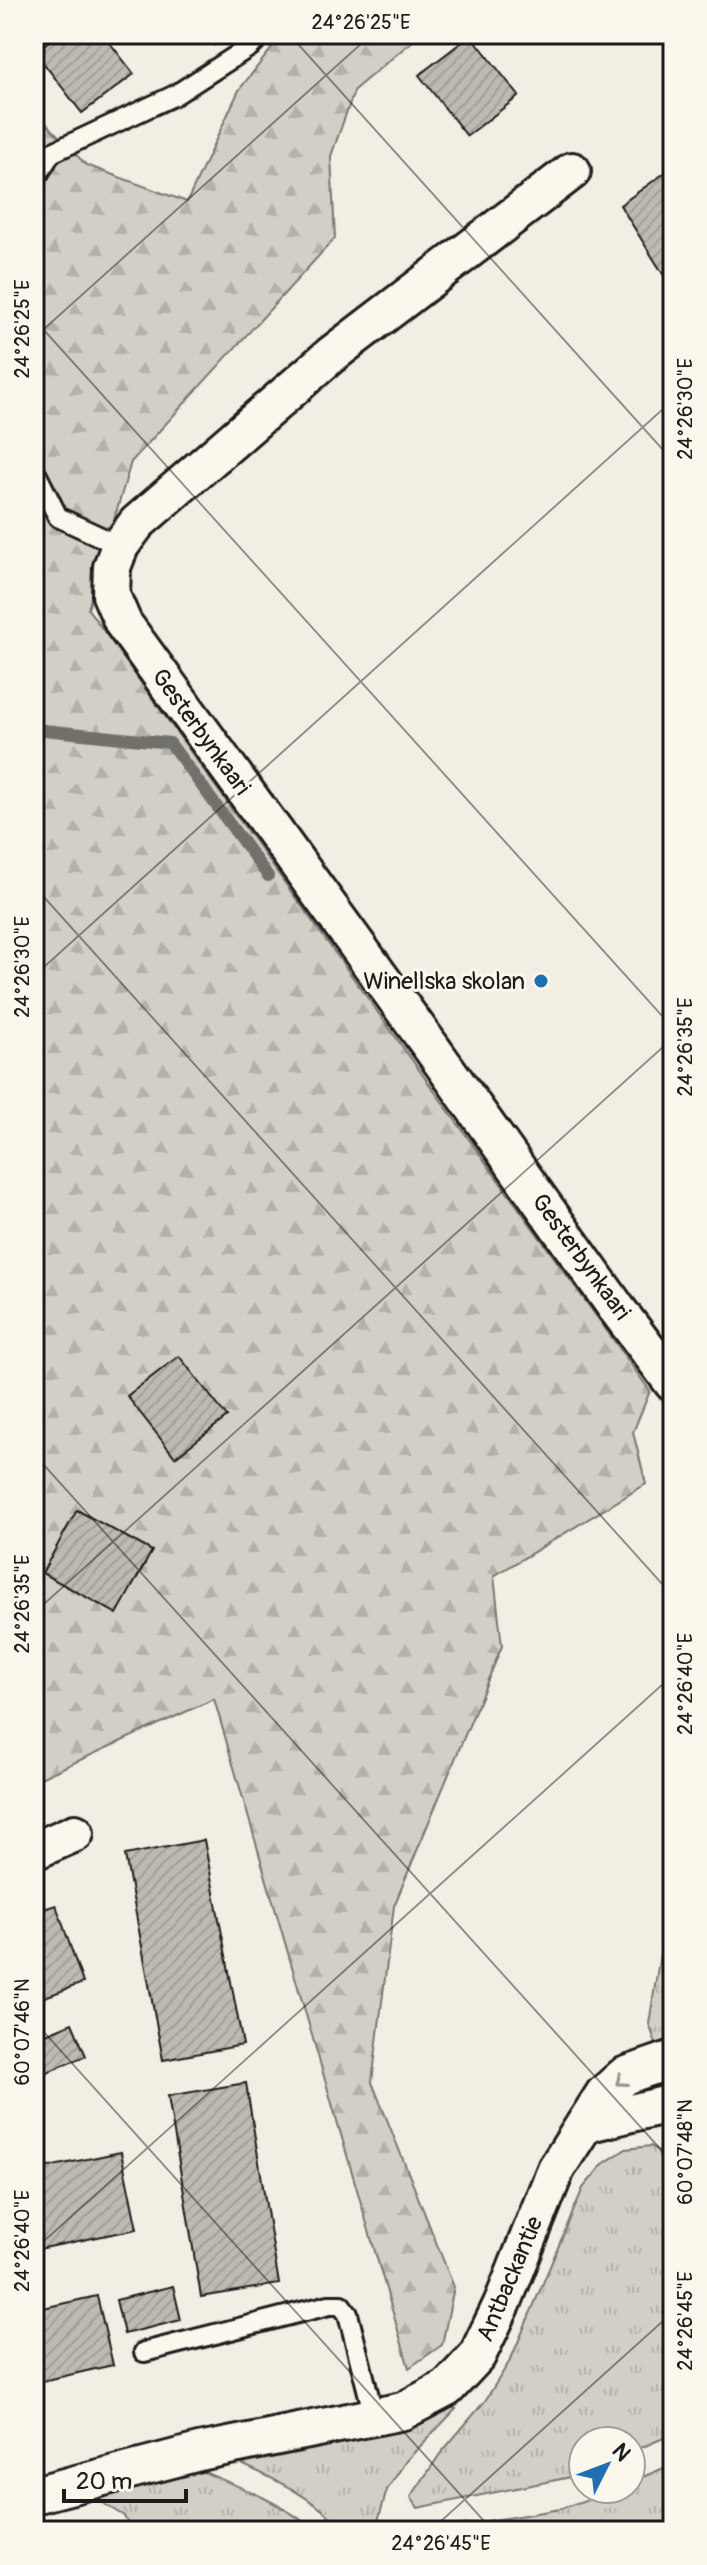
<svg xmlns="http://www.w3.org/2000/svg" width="707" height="2565" font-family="Pangolin,sans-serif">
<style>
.grass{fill:url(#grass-tufts);stroke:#777671;stroke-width:2}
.forest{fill:url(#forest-firs);stroke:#777671;stroke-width:2}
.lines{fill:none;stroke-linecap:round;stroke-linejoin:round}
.stream{stroke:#716f6b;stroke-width:12}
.building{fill:url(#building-hatch);stroke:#1c1c1c;stroke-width:2}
.service-casing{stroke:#1c1c1c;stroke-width:24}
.minor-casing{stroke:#1c1c1c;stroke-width:42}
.service{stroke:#fbf7ec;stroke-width:18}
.minor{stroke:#fbf7ec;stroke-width:36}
.oneway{stroke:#97948e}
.ticks{fill:none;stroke:#1c1c1c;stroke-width:2;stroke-opacity:0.45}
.poi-dot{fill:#1f6fb2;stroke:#fbf7ec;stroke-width:3}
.labels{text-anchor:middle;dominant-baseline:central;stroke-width:6;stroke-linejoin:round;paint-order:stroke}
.street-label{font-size:24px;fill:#1c1c1c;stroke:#fbf7ec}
.poi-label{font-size:24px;fill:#1c1c1c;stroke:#fbf7ec;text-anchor:end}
.neatline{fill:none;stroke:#1c1c1c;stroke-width:3}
.ticks-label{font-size:20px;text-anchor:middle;fill:#1c1c1c}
</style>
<defs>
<pattern id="grass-tufts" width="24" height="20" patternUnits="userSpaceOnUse" patternTransform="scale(2)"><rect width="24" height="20" fill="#d2cfc6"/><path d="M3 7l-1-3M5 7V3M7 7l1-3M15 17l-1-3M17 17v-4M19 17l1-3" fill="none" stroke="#b4b1aa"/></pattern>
<pattern id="forest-firs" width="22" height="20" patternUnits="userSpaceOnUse" patternTransform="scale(2)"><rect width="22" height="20" fill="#d2cfc6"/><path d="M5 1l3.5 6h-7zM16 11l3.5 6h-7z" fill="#b4b1aa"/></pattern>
<pattern id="building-hatch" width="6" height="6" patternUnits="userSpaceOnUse" patternTransform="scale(2)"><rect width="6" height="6" fill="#bdbab1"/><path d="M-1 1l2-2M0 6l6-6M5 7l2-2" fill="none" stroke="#a29f98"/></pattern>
</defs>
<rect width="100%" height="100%" fill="#f2eee4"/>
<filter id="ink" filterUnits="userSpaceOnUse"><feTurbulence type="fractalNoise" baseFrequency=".0125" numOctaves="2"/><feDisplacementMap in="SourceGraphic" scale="16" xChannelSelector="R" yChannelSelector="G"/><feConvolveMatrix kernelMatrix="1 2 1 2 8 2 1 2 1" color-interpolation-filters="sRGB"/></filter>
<g filter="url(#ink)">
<g class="grass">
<polygon points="673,1872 673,2043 658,2049 649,2024"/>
<polygon points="651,2146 658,2151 673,2209 673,2434 631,2452 631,2441 583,2441 583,2471 566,2478 418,2508 411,2497 440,2454 485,2401 511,2359 583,2188 603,2164 626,2149"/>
<path d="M450 2407 456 2409 406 2461 387 2490 375 2531H345C315 2498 277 2480 237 2462L415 2425Z"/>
<polygon points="673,2464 673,2531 428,2531 560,2509 616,2489 631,2489 631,2482"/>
<path d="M199 2470C240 2487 282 2502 315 2531H131L124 2516 92 2497Z"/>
</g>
<polygon class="forest" points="283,34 421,34 355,89 331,156 335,238 131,462 88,609 650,1391 633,1432 646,1484 494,1576 502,1646 394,1906 372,2082 454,2287 442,2345 409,2368 214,1699 34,1781 34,110 86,165 187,202 239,90"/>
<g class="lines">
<polyline class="stream" points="34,729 170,743 268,876"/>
</g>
<g class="building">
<polygon points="58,34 103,34 134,74 82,113 35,52"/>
<polygon points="205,34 228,34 214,45"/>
<polygon points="471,35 519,96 467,136 419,75"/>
<polygon points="673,167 673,290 620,205"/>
<polygon points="179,1356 227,1417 175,1457 127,1396"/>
<polygon points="77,1510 152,1551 117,1614 42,1573"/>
<polygon points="204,1840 243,2045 163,2060 125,1855"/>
<polygon points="56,1905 83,1983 34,2001 34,1912"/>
<polygon points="72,2023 86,2056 45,2073 34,2048 34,2039"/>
<polygon points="246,2083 279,2284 201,2297 168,2096"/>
<polygon points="121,2152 137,2229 34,2250 34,2170"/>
<polygon points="173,2286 181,2320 124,2334 116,2300"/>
<polygon points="97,2296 113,2365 34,2383 34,2310"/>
</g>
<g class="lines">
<g class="service-casing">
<g id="service">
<polyline points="34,181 51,153 175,95 251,46 262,34"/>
<polyline points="34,469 58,517 120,546"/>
<polyline points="144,2352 329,2305 341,2305 348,2314 374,2416"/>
</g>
</g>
<g class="minor-casing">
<g id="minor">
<polyline points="572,171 331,355 137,523 120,546 112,567 111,595 123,623 433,1050 617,1309 673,1383"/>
<polyline points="34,1851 75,1833"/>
<polyline points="585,2124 673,2103"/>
<polyline points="34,2495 199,2452 403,2411 447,2388 477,2356 503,2302 556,2169 604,2094 624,2076 673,2059"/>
</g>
</g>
<use href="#service" class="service"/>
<use href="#minor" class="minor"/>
</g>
<defs><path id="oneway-chevron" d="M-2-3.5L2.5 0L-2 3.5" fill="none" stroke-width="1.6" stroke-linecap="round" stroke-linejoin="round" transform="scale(2)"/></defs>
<use class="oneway" href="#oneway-chevron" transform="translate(621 2081) rotate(144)"/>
</g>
<path class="ticks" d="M289 34 673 461M34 319 673 1028M34 338 372 34M34 886 673 1596M34 976 673 400M34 1454 673 2163M34 1613 673 1038M34 2021 493 2531M34 2250 673 1675M430 2531 673 2312"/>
<circle class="poi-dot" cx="541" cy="981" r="8"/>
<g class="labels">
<g class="street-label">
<text transform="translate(201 732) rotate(54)">Gesterbynkaari</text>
<text transform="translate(581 1257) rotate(54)">Gesterbynkaari</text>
<text transform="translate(510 2279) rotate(-67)">Antbackantie</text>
</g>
<g class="poi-label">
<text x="525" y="981">Winellska skolan</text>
</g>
</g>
<rect width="707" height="2565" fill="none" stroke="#fbf7ec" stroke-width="88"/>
<g transform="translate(607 2465) rotate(48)"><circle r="38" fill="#fbf7ec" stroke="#a29f99" stroke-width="2"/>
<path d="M0-6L14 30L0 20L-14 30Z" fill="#1f6fb2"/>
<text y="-12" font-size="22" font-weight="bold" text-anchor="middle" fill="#1c1c1c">N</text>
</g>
<path d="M64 2489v12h122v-12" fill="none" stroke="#1c1c1c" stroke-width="4"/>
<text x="76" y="2489" font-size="24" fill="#1c1c1c" stroke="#fbf7ec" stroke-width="6" paint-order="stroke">20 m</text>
<rect x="44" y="44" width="619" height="2477" class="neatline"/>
<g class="ticks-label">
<text x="361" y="29">24°26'25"E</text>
<text transform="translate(22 329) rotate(-90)" y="7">24°26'25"E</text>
<text transform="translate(685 409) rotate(-90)" y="7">24°26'30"E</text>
<text transform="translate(22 967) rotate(-90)" y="7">24°26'30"E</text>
<text transform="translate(685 1047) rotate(-90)" y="7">24°26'35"E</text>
<text transform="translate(22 1604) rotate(-90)" y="7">24°26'35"E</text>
<text transform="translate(685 1684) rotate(-90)" y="7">24°26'40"E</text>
<text transform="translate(22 2032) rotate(-90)" y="7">60°07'46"N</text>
<text transform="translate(685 2152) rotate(-90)" y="7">60°07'48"N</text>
<text transform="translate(22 2241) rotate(-90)" y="7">24°26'40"E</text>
<text transform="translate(685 2321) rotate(-90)" y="7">24°26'45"E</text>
<text x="441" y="2550">24°26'45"E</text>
</g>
</svg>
